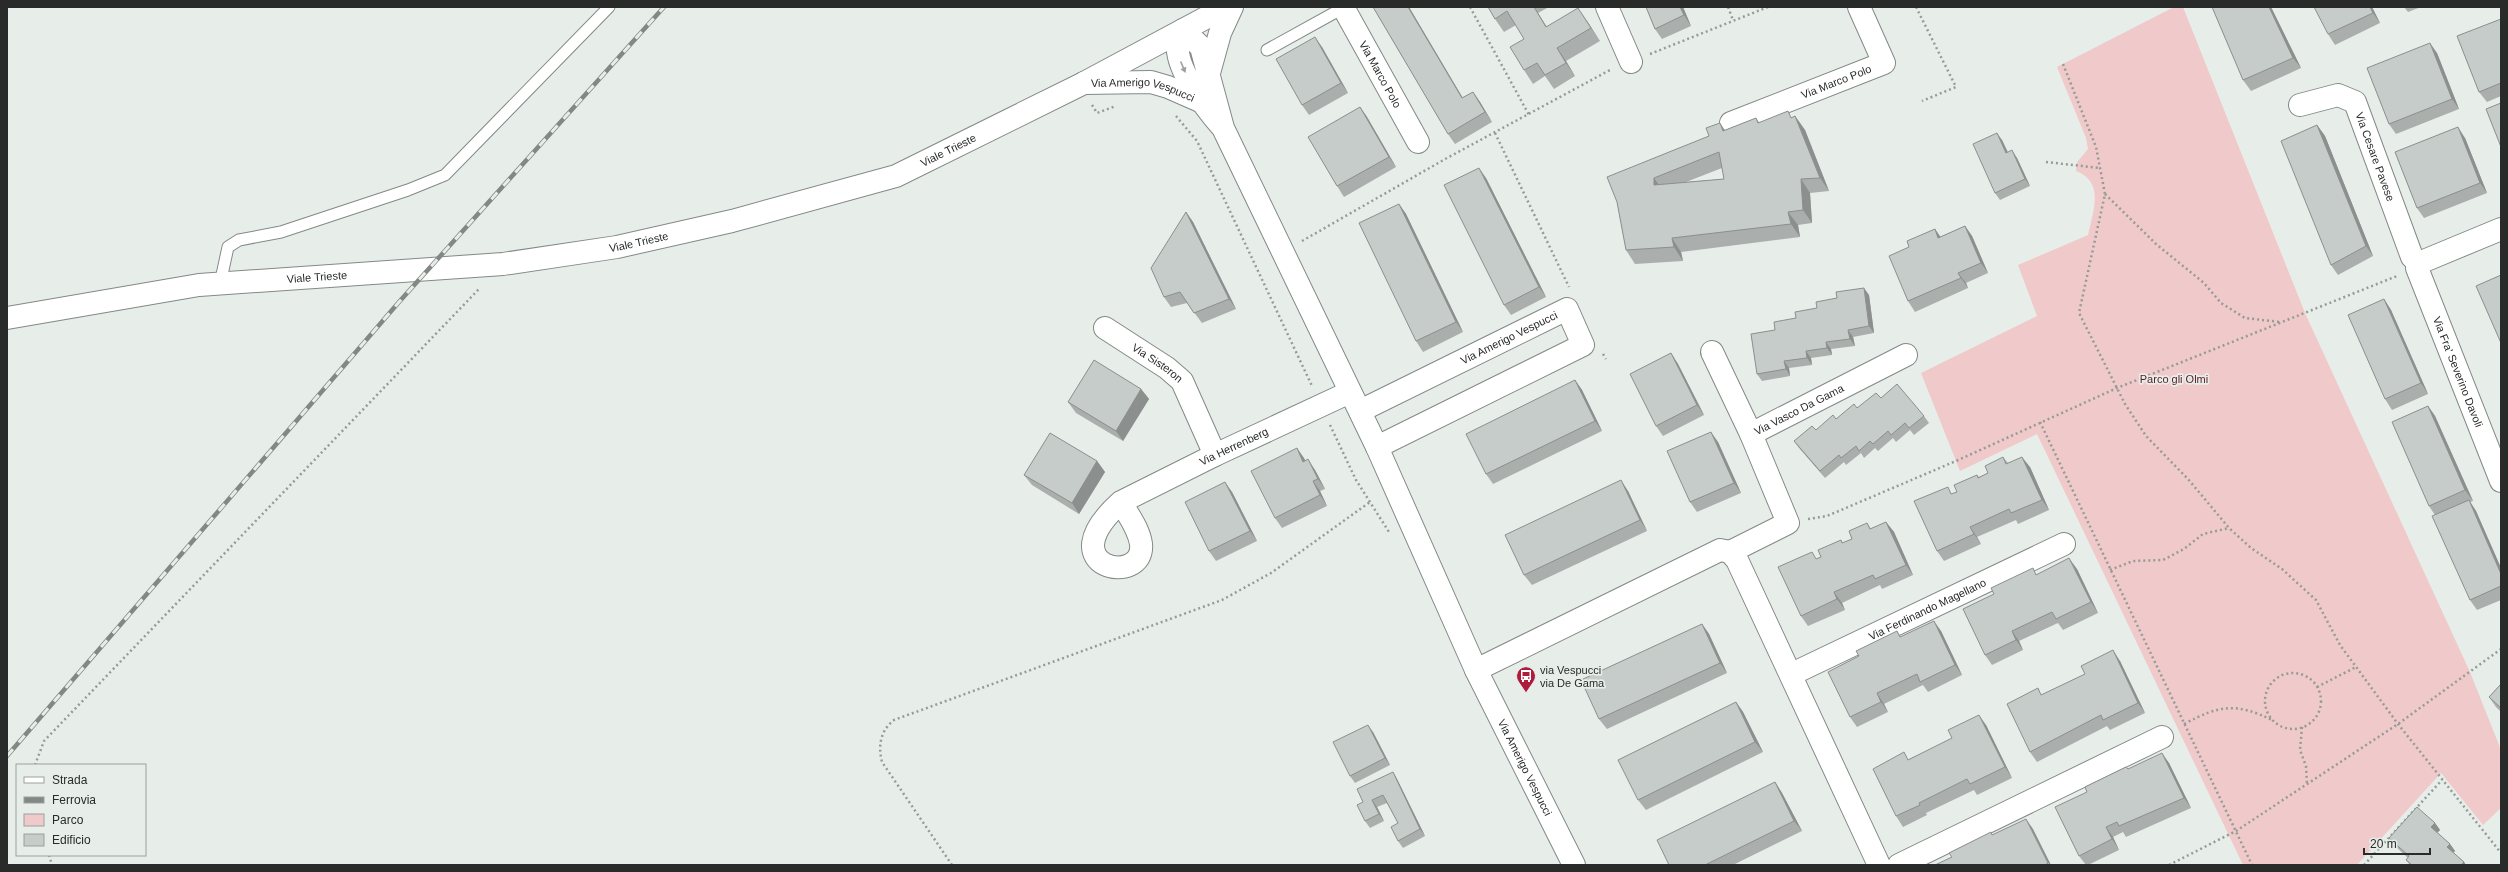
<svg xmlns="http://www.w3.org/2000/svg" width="2508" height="872" font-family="Helvetica,sans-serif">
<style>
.green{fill:#f0c9ca}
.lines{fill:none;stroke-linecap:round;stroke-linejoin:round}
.lane-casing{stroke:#838986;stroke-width:13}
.street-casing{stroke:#838986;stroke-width:24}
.secondary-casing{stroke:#838986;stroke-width:24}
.path{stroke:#969b98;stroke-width:2.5;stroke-dasharray:2 3;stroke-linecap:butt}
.lane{stroke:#fff;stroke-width:11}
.street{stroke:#fff;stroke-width:22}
.secondary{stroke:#fff;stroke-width:22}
.rail-casing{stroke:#838885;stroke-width:4.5}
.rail{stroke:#e7eeea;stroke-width:3;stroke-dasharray:9;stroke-linecap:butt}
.wall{fill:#aaafad;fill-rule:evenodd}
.shaded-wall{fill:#8b8f8d}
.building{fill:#c6ccc9;stroke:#8b8f8d;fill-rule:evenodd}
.oneway{fill:#9ea09f}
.labels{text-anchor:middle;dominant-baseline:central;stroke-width:3.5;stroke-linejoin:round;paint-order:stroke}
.street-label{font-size:11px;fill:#282b29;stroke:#e7eeea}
.park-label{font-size:11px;fill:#5b1b24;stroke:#e7eeea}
.poi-label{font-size:11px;fill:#282b29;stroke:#e7eeea;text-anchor:start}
</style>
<rect width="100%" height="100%" fill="#e7eeea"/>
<path class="green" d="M2174 7H2183L2305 313 2470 672 2501 750V808L2483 825 2441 773 2357 865H2243L2037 434 1960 471 1921 373 2037 316 2018 265 2088 235C2093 211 2105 182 2076 171L2077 162 2088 149 2086 138 2057 67Z"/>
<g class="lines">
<g class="lane-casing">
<g id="lane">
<polyline points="1267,50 1343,8"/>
<polyline points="220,284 228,247 239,240 281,232 408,190 445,175 609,7"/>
</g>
</g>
<g class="street-casing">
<g id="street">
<path id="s1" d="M1343 7 1418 142"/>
<polyline points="1607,7 1631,62"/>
<polyline points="1209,73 1220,33 1232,7"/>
<path id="s2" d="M1084 83 1151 82 1168 87 1200 101"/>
<path id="s3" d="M2300 105 2338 95 2355 102 2412 257 2419 263"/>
<path id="s4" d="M1731 123 1884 63 1859 7"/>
<path id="s5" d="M1223 128C1208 111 1175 69 1178 45 1179 40 1182 35 1183 30L1201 47 1223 128 1377 447 1476 670 1574 865"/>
<path id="s6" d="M2419 263 2417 268 2501 481"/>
<polyline points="2419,263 2501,229"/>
<path id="s7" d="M1105 328 1167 368 1182 381 1215 455"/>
<polyline points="1712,352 1751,434"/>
<path id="s8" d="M1360 411 1567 309 1583 345 1377 447"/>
<path id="s9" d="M1121 502C1128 515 1139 529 1141 544 1146 587 1046 569 1121 502L1215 455 1350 392"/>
<path id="s10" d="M1730 552 1788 523 1751 434 1906 355"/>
<polyline points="1476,670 1720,550 1730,552 1737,560 1879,865"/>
<path id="s11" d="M1792 674 2064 544"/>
<polyline points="1899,865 2162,737"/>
</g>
</g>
<g class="secondary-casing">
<g id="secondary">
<path id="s12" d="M7 318 199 285 503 264 617 247 732 221 896 176 1084 83 1226 7"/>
</g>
</g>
<g class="path">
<polyline points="1470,7 1529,115"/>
<polyline points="1728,7 1733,20"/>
<polyline points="1916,7 1956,87 1922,101"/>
<polyline points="1650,54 1768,7"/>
<polyline points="2063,64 2096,147 2105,194 2079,313 2125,404 2146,436 2188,479 2229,528 2251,548 2282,569 2316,600 2340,645 2398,724 2501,853"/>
<polyline points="1092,105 1097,113 1116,106"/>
<polyline points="1176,116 1197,141 1312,386"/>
<polyline points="1495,133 1569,287"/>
<polyline points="2046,162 2100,168"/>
<polyline points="2105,194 2156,244 2204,283 2221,303 2245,318 2280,322"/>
<polyline points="1302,241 1447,158 1610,70"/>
<polyline points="1603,354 1606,359"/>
<polyline points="2040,422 2252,865"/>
<polyline points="1330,425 1356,480 1389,532"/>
<polyline points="1808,519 1827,516 1956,461 2117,388 2397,276"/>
<polyline points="2110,570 2133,561 2163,560 2184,549 2203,534 2229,528"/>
<circle cx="2293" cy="701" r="28"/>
<polyline points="2317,687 2356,667"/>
<path d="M2184 724C2220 705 2236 702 2274 721"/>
<polyline points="2302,727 2300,750 2306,766 2307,785"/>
<polyline points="35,765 44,741 479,289"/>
<polyline points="49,855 52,865"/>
<path d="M952 865 882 762C878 746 880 731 894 720L1222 600 1271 573 1370 502"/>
<polyline points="2169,865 2236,831 2398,724 2501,649"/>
<polyline points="2364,865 2442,780"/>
</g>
<use href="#lane" class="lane"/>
<use href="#street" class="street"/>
<use href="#secondary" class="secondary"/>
<g class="rail-casing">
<polyline id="rail" points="7,756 399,302 664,7"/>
</g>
<use href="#rail" class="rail"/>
</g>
<g class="wall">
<polygon points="1373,7 1409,7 1463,98 1473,92 1480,102 1492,122 1455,144 1448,134"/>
<polygon points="1488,7 1549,7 1538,13 1547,27 1587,21 1600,41 1566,61 1575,76 1554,89 1545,76 1533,84 1524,70 1524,39 1516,25 1504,32 1495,19"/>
<polygon points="1646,7 1683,7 1691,26 1662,39 1655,29"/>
<polygon points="2271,7 2301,68 2251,91 2243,80"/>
<polygon points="2372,7 2380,23 2335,45 2328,34"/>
<polygon points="2404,7 2421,7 2408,12"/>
<polygon points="2501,19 2501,96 2487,102 2479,92"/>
<polygon points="1322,47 1348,93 1309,115 1302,105"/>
<polygon points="2437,53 2459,109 2396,134 2389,124"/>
<polygon points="1360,107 1367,117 1396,167 1344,197 1337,186"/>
<path d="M1795 116 1805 130 1829 191 1810 193 1812 223 1798 225 1800 237 1681 252 1683 261 1635 264 1626 250 1617 202 1725 130 1756 118 1759 122 1792 118ZM1722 168 1724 179 1686 182Z"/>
<polygon points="2317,125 2325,136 2373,256 2338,275 2331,265"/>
<polygon points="2465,138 2487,193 2424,218 2417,208"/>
<polygon points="2002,140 2008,152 2017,158 2030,186 2000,200 1995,193"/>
<polygon points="1486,178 1546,297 1511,315 1504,305"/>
<polygon points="1399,204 1406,214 1463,332 1423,352 1416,341"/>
<polygon points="1186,212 1193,222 1236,309 1202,323 1187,303 1171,307 1164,297"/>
<polygon points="1965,226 1972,236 1988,273 1966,283 1968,288 1915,312 1908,301 1909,247 1935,229 1940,237"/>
<polygon points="1869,295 1874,333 1853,337 1855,346 1831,349 1832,355 1811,358 1812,365 1789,368 1790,376 1762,381 1757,374 1775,330 1796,318"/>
<polygon points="2384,299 2391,310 2428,394 2392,410 2385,399"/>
<polygon points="1671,353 1678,364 1704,415 1663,436 1656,426"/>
<polygon points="1575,380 1582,390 1602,431 1493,484 1486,474"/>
<polygon points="1141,389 1149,399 1123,441 1076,413 1068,402"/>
<polygon points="1881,398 1924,416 1929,423 1914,435 1910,430 1896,442 1893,438 1878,451 1875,448 1864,458 1861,453 1846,465 1844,462 1825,478 1799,448 1794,441 1857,408"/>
<polygon points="2428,406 2435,416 2473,501 2470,502 2476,511 2501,568 2501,600 2477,610 2470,600 2435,515 2429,506"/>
<polygon points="1718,442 1741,493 1697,512 1690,502"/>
<polygon points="1297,448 1305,461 1315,470 1325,489 1320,491 1327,506 1282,528 1275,518"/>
<polygon points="2003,457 2008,463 2030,467 2049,510 2018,524 2016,520 1977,537 1981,544 1944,561 1937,551 1953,494 1957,492 1977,475 1979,477 1988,473"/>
<polygon points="1097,461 1105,472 1079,514 1032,485 1024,475"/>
<polygon points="1628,491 1647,531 1532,585 1524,575"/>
<polygon points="1232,492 1257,541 1216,561 1209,551"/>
<polygon points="1886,522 1894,532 1913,575 1882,589 1880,585 1842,603 1845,610 1808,626 1801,616 1817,559 1821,557 1841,540 1843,543 1852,539 1867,523 1871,529"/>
<polygon points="2077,569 2098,613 2063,630 2058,623 2019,641 2023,650 1992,665 1985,655 2037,574"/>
<polygon points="1702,624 1709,634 1727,673 1607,729 1599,719"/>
<polygon points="1897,631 1901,637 1941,631 1962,675 1928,692 1923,685 1884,704 1888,712 1857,727 1850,717 1859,656"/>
<polygon points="2120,661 2145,713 2110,730 2107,726 2037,762 2030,752 2042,695"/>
<polygon points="2501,684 2501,712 2496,707 2489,697"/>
<polygon points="1736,702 1743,712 1763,752 1646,810 1638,800"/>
<polygon points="1986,725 2012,778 1977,795 1974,790 1926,813 1927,815 1903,827 1896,816 1909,759"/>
<polygon points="1373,732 1390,765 1355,783 1350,776"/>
<polygon points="2169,763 2191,808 2126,837 2123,832 2113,837 2119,850 2088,865 2086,865 2079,856 2087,792 2126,767 2128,769"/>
<polygon points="1393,772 1397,779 1425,836 1403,848 1398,841 1398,823 1387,803 1377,807 1384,821 1370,828 1365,821 1363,802"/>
<polygon points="1775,782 1782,793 1802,831 1733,865 1669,865"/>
<polygon points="2435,823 2440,830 2437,833 2450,844 2455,851 2453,853 2464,862 2466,865 2410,865 2406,860 2408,858 2394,845 2389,838"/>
</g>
<g class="shaded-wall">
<polygon points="1408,7 1409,7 1469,109 1462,98"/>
<polygon points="1534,7 1538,13 1555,41 1546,27"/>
<polygon points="1680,7 1683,7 1691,26 1684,15"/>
<polygon points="2269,7 2271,7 2301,68 2293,58"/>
<polygon points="2370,7 2372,7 2380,23 2373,13"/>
<polygon points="1578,8 1587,21 1600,41 1591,28"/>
<polygon points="1315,37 1322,47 1348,93 1341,83"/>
<polygon points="2430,43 2437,53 2459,109 2452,99"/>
<polygon points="1557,48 1566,61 1575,76 1566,63"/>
<polygon points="1473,92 1480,102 1492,122 1485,112"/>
<polygon points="1360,107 1367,117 1396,167 1389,157"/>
<polygon points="1795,116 1805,130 1829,191 1820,178"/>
<polygon points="1720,123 1729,136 1723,131"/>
<polygon points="2317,125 2325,136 2373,256 2366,246"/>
<polygon points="2458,127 2465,138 2487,193 2480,183"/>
<polygon points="1997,133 2002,140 2011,160 2006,153"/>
<polygon points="2012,150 2017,158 2030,186 2025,179"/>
<polygon points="1479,168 1486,178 1546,297 1539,287"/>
<polygon points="1654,178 1664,192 1654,185"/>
<polygon points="1801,179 1810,193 1812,223 1803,210"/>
<polygon points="1399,204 1406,214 1463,332 1456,322"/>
<polygon points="1186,212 1193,222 1236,309 1229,299"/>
<polygon points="1788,212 1798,225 1800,237 1791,224"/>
<polygon points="1965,226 1972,236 1988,273 1981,263"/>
<polygon points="1935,229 1942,239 1938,238"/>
<polygon points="1672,238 1681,252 1683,261 1674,247"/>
<polygon points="1958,273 1966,283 1968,288 1961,278"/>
<polygon points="1864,288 1869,295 1874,333 1869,326"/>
<polygon points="2384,299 2391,310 2428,394 2421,383"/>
<polygon points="1848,330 1853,337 1855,346 1850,339"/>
<polygon points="1826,342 1831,349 1832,355 1827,348"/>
<polygon points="1806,351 1811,358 1812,365 1807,358"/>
<polygon points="1671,353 1678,364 1704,415 1697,405"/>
<polygon points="1784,361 1789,368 1790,376 1786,369"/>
<polygon points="1575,380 1582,390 1602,431 1595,421"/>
<polygon points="1141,389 1149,399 1123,441 1116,431"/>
<polygon points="2428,406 2435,416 2473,501 2465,490"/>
<polygon points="1711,432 1718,442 1741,493 1734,483"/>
<polygon points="1297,448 1304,458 1311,472 1303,462"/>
<polygon points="2022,457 2030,467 2049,510 2042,500"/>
<polygon points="1308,459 1315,470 1325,489 1318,479"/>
<polygon points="1097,461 1105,472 1079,514 1072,503"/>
<polygon points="1621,480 1628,491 1647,531 1640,520"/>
<polygon points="1313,481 1320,491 1327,506 1320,495"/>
<polygon points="1225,482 1232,492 1257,541 1250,531"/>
<polygon points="2469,500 2476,511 2501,568 2501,574"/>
<polygon points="1886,522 1894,532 1913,575 1906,565"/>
<polygon points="1970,527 1977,537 1981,544 1974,534"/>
<polygon points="2069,558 2077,569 2098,613 2091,602"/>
<polygon points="1834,592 1842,603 1845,610 1837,599"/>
<polygon points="1934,621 1941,631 1962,675 1955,665"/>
<polygon points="1702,624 1709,634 1727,673 1720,663"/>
<polygon points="2012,631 2019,641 2023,650 2016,640"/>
<polygon points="2113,650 2120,661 2145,713 2138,703"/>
<polygon points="1877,693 1884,704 1888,712 1881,702"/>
<polygon points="1736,702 1743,712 1763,752 1755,742"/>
<polygon points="1979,715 1986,725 2012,778 2005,767"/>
<polygon points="1368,725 1373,732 1390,765 1385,758"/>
<polygon points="2162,753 2169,763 2191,808 2184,798"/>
<polygon points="1393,772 1397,779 1425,836 1420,829"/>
<polygon points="1775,782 1782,793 1802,831 1794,821"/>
<polygon points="1372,800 1377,807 1384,821 1379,814"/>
<polygon points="2026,819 2033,829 2051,865 2050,865 2048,863"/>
<polygon points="2435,823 2440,830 2436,834 2431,827"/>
<polygon points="2106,827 2113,837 2119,850 2112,839"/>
<polygon points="2450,844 2455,851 2452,854 2447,847"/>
<polygon points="2464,862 2466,865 2461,865"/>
</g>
<g class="building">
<polygon points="1373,7 1408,7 1462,98 1473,92 1485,112 1448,134"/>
<polygon points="1488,7 1534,7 1546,27 1578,8 1591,28 1557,48 1566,63 1545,75 1537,63 1524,70 1510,47 1524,39 1507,11 1495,19"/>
<polygon points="1646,7 1680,7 1684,15 1655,29"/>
<polygon points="2212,7 2269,7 2293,58 2243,80"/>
<polygon points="2314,7 2370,7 2373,13 2328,34"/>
<polygon points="2501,19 2501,83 2479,92 2457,36"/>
<polygon points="1315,37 1341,83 1302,105 1276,59"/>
<polygon points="2430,43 2452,99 2389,124 2367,68"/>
<polygon points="2501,103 2501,147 2486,109"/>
<polygon points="1360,107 1389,157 1337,186 1308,137"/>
<path d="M1788 111 1791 118 1795 116 1820 178 1801 179 1803 210 1788 212 1791 224 1672 238 1674 247 1626 250 1617 202 1607 177 1709 136 1706 128 1720 123 1723 131 1756 118 1758 123ZM1719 152 1724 179 1654 185V178Z"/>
<polygon points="2317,125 2366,246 2331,265 2281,141"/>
<polygon points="2458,127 2480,183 2417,208 2395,152"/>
<polygon points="1997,133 2006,153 2012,150 2025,179 1995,193 1973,144"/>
<polygon points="1479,168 1539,287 1504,305 1444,185"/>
<polygon points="1399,204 1456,322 1416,341 1359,223"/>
<polygon points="1186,212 1229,299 1194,313 1180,292 1164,297 1151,268"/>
<polygon points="1965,226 1981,263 1958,273 1961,278 1908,301 1889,256 1909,247 1907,241 1935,229 1938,238"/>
<polygon points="2501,275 2501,343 2476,286"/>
<polygon points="1864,288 1869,326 1848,330 1850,339 1826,342 1827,348 1806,351 1807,358 1784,361 1786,369 1757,374 1751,334 1775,330 1774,322 1796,318 1795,312 1817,308 1816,302 1837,298 1836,292"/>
<polygon points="2384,299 2421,383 2385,399 2348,315"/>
<polygon points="1671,353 1697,405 1656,426 1630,374"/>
<polygon points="1094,360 1141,389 1116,431 1068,402"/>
<polygon points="1575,380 1595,421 1486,474 1466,434"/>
<polygon points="1897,384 1924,416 1909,428 1905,423 1891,435 1888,431 1873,444 1870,441 1859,451 1856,446 1841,458 1839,455 1820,471 1794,441 1812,426 1816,430 1833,415 1836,419 1854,404 1857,408 1876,393 1881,398"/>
<polygon points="2428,406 2465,490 2429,506 2392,422"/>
<polygon points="1711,432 1734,483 1690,502 1667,451"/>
<polygon points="1050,433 1097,461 1072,503 1024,475"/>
<polygon points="1297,448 1303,462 1308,459 1318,479 1313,481 1320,495 1275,518 1251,471"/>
<polygon points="2003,457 2006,464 2022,457 2042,500 2011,513 2009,509 1970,527 1974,534 1937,551 1914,501 1948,487 1951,494 1957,492 1954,485 1977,475 1978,478 1988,473 1985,466"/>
<polygon points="1621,480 1640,520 1524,575 1505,535"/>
<polygon points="1225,482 1250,531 1209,551 1185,502"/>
<polygon points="2469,500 2501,574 2501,586 2470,600 2432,516"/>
<polygon points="1886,522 1906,565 1875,579 1873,575 1834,592 1837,599 1801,616 1778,567 1812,552 1816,559 1821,557 1818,550 1841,540 1842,543 1852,539 1849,531 1867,523 1870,529"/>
<polygon points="2069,558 2091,602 2056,619 2052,612 2012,631 2016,640 1985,655 1963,609 1994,594 1991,588 2033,568 2036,575"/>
<polygon points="1934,621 1955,665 1920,682 1917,674 1877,693 1881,702 1850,717 1828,672 1859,656 1856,651 1897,631 1900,637"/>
<polygon points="1702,624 1720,663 1599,719 1581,680"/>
<polygon points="2113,650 2138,703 2103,720 2101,715 2030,752 2007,704 2038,688 2041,695 2085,674 2081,666"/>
<polygon points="2501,684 2501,708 2489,697"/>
<polygon points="1736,702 1755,742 1638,800 1618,760"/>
<polygon points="1979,715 2005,767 1970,784 1967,779 1919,803 1920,805 1896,816 1873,769 1904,752 1908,760 1952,738 1948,730"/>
<polygon points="1368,725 1385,758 1350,776 1333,742"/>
<polygon points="2162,753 2184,798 2119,826 2117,822 2106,827 2112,839 2079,856 2055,807 2087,792 2085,787 2126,767 2128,769"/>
<polygon points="1393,772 1420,829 1398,841 1391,827 1398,823 1383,795 1372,800 1379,814 1365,821 1357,805 1363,802 1357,789"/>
<polygon points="1775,782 1794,821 1705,865 1669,865 1657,840"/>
<polygon points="2417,807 2435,823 2431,827 2450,844 2447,847 2464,862 2461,865 2412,865 2406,860 2409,856 2389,838"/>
<polygon points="2026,819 2048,863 2045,865 1935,865 1952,857 1949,853 1991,832 1992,835"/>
</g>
<defs><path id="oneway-solid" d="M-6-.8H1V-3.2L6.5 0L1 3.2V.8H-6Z"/></defs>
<use class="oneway" href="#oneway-solid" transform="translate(1183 67) rotate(67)"/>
<defs>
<g id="bus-pin" transform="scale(1)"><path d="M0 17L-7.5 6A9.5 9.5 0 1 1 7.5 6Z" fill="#af1b3c" stroke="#e7eeea"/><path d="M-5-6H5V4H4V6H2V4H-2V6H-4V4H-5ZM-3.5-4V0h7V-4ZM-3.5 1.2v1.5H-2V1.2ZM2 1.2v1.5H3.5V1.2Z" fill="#fff"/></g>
</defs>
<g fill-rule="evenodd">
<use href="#bus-pin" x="1526" y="676"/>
</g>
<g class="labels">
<g class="street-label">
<text stroke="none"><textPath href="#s1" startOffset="77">Via Marco Polo</textPath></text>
<text stroke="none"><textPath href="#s4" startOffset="113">Via Marco Polo</textPath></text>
<text stroke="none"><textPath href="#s2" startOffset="60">Via Amerigo Vespucci</textPath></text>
<text stroke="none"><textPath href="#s12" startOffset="961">Viale Trieste</textPath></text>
<text stroke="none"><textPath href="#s3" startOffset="116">Via Cesare Pavese</textPath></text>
<text stroke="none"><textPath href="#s12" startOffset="637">Viale Trieste</textPath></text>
<text stroke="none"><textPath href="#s12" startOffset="313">Viale Trieste</textPath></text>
<text stroke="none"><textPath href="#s8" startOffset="166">Via Amerigo Vespucci</textPath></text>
<text stroke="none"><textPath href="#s7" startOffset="63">Via Sisteron</textPath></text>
<text stroke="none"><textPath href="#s6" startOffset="117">Via Fra' Severino Davoli</textPath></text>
<text stroke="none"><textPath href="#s10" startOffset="215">Via Vasco Da Gama</textPath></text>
<text stroke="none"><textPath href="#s9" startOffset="300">Via Herrenberg</textPath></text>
<text stroke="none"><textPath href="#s11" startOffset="150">Via Ferdinando Magellano</textPath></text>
<text stroke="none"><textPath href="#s5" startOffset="928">Via Amerigo Vespucci</textPath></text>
</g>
<g class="park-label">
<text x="2174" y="379">Parco gli Olmi</text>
</g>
<g class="poi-label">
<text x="1540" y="670">via Vespucci<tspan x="1540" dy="13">via De Gama</tspan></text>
</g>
</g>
<rect width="2508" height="872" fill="none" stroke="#282b29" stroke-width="16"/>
<rect x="16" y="764" width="130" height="92" fill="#e7eeea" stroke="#9ba09d"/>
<rect x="24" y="777" width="20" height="6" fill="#ffffff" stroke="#9ba09d"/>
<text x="52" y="784" font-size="12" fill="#282b29">Strada</text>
<rect x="24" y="797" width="20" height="6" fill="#838885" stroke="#9ba09d"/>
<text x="52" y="804" font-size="12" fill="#282b29">Ferrovia</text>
<rect x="24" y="814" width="20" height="12" fill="#f0c9ca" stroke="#9ba09d"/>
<text x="52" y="824" font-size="12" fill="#282b29">Parco</text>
<rect x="24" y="834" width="20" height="12" fill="#c6ccc9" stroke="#9ba09d"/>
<text x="52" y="844" font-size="12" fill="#282b29">Edificio</text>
<path d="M2364 848v6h66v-6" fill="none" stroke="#282b29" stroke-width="2"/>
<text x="2370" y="848" font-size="12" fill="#282b29" stroke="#e7eeea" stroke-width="3" paint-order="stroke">20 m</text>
</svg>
